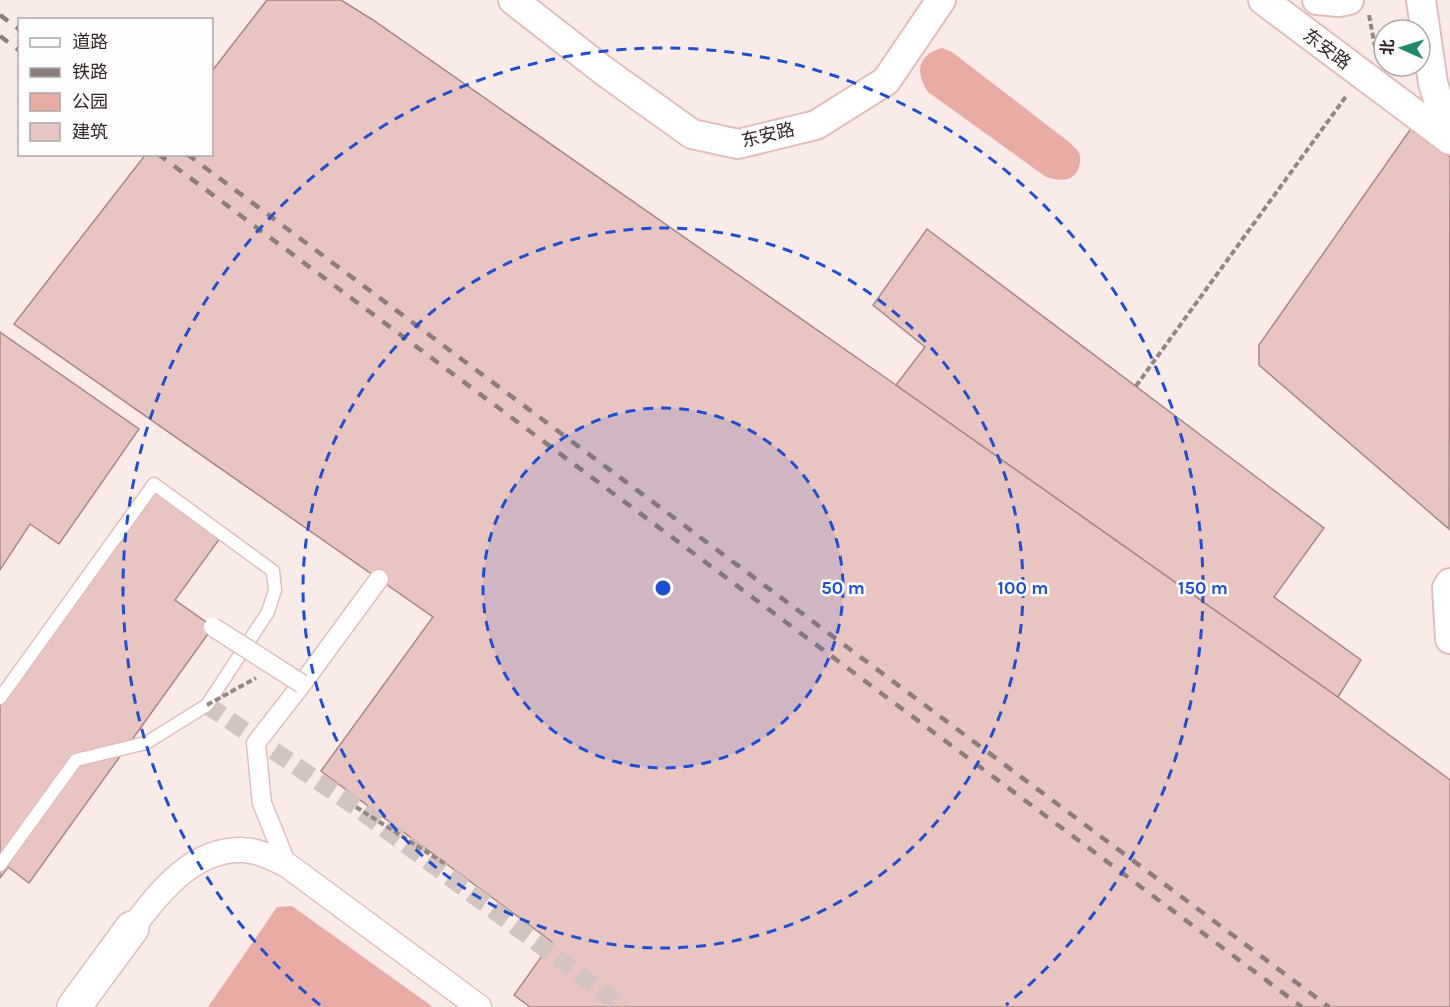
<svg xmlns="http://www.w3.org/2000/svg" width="1450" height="1007" font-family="Karla,'Noto Sans SC',sans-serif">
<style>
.green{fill:#e8aca4}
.building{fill:#e8c5c0;stroke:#a88782;stroke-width:1.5}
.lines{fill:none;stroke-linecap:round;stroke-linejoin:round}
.pedestrian-tunnel{stroke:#d3c4c2;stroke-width:18;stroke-dasharray:18 9;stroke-linecap:butt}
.service-casing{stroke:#e1beb9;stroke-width:15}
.pedestrian-casing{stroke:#e1beb9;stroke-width:21}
.minor-casing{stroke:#e1beb9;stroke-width:27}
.tertiary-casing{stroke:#e1beb9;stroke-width:32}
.primary-casing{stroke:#e1beb9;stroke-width:36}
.path{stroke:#958785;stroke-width:4;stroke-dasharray:6 3;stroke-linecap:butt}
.service{stroke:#fff;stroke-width:12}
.pedestrian{stroke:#fff;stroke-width:18}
.minor{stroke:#fff;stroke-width:24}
.tertiary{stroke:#fff;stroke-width:28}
.primary{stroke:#fff;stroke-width:33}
.rail{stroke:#8c7e7c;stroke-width:4.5;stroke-dasharray:10 10;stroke-linecap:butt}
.pedestrian-bridge-casing{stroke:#e1beb9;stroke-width:21;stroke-linecap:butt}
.path-bridge{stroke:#958785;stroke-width:4;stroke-dasharray:6 3;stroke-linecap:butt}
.pedestrian-bridge{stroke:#fff;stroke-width:18}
.ring{fill:none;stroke:#1d4ed8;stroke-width:3;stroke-dasharray:10 8}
.labels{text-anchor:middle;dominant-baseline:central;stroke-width:5;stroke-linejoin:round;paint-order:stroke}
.street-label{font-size:18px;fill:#352725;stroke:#fcfdfc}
.centre{fill:#1d4ed8;stroke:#fcfdfc;stroke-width:3}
.ring-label{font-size:18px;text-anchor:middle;font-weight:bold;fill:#1d4ed8;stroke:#fcfdfc;stroke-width:5;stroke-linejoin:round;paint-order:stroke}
</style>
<rect width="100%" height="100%" fill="#faebe9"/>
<g class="green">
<path d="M942 48 952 52 1069 142C1072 145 1077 149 1079 153 1081 158 1080 162 1079 167 1074 183 1059 181 1046 177L928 92C915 72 917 55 942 48Z"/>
<polygon points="292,906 433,1007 208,1007 277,907"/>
</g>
<g class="building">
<polygon points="267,0 341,0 373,20 896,385 1338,697 1450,780 1450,1007 530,1007 514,995 552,942 321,771 433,617 14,324 146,154 212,154 212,71"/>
<polygon points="1412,127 1450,157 1449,529 1259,365 1259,345"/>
<polygon points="927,229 1324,528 1274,597 1361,660 1338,697 896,385 925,347 873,305"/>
<polygon points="0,332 139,429 59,544 30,524 0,570"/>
<polygon points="154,484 223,534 175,600 213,627 29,883 8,867 0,878 0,698"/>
</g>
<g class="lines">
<polyline class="pedestrian-tunnel" points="207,705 356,807 623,1007"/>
<g class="service-casing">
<polyline id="service" points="0,698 154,484 273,571 275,590 268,612 207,705 146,743 76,760 0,865"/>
</g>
<g class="pedestrian-casing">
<polyline id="pedestrian" points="287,865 262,803 256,743 302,684 379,579"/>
</g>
<g class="minor-casing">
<path id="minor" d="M132 928C160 892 193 848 243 850 258 850 274 859 287 865L479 1007"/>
</g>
<g class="tertiary-casing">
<g id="tertiary">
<polyline points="513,0 604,71 692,134 738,144 816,125 886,81 941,0"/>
<polyline points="1263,0 1450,140"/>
<polyline points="1317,0 1339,2 1349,0"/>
<polyline points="1421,0 1433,83 1450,140"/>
<polyline points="1450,583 1447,588 1450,639"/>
</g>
</g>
<g class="primary-casing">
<polyline id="primary" points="74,1007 132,928"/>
</g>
<g class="path">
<polyline points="1369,15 1376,52"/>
<polyline points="1136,386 1347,95"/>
<polyline points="356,807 447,865"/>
</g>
<use href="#service" class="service"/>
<use href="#pedestrian" class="pedestrian"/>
<use href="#minor" class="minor"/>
<use href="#tertiary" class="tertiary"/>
<use href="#primary" class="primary"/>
<g class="rail">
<polyline points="0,15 20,30"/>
<polyline points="0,36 20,51"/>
<polyline points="158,154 1302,1007"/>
<polyline points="187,154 1329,1007"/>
</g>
<g class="pedestrian-bridge-casing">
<polyline id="pedestrian-bridge" points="213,627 302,684"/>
</g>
<polyline class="path-bridge" points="207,705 256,678"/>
<use href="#pedestrian-bridge" class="pedestrian-bridge"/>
</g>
<circle cx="663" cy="588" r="180" fill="#1d4ed8" fill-opacity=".12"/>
<g class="ring">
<circle cx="663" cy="588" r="180"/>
<circle cx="663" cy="588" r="360"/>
<path d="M320 1005A540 540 0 1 1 1006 1005"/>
</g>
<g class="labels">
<g class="street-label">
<text transform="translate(1327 49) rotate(37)">东安路</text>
<text transform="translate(768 135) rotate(-13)">东安路</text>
</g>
</g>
<circle cx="663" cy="588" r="9" class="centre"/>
<g class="ring-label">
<text x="843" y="594">50 m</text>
<text x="1023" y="594">100 m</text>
<text x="1203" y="594">150 m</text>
</g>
<rect x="18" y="18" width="195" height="138" fill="#fcfdfc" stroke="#aca7a6" stroke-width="1.5"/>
<rect x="30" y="38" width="30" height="9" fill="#ffffff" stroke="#aca7a6" stroke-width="1.5"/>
<text x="72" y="48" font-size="18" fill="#352725">道路</text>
<rect x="30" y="68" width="30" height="9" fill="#8c7e7c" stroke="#aca7a6" stroke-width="1.5"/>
<text x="72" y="78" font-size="18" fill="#352725">铁路</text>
<rect x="30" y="93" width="30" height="18" fill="#e8aca4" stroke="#aca7a6" stroke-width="1.5"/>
<text x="72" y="108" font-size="18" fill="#352725">公园</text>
<rect x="30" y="123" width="30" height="18" fill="#e8c5c0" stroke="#aca7a6" stroke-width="1.5"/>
<text x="72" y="138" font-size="18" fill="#352725">建筑</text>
<g transform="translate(1402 48) rotate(273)"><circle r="28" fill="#fcfdfc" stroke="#aca7a6" stroke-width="1.5"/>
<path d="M0-4.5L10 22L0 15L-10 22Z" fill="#1f8a68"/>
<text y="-9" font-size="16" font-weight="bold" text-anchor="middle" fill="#352725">北</text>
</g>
</svg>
